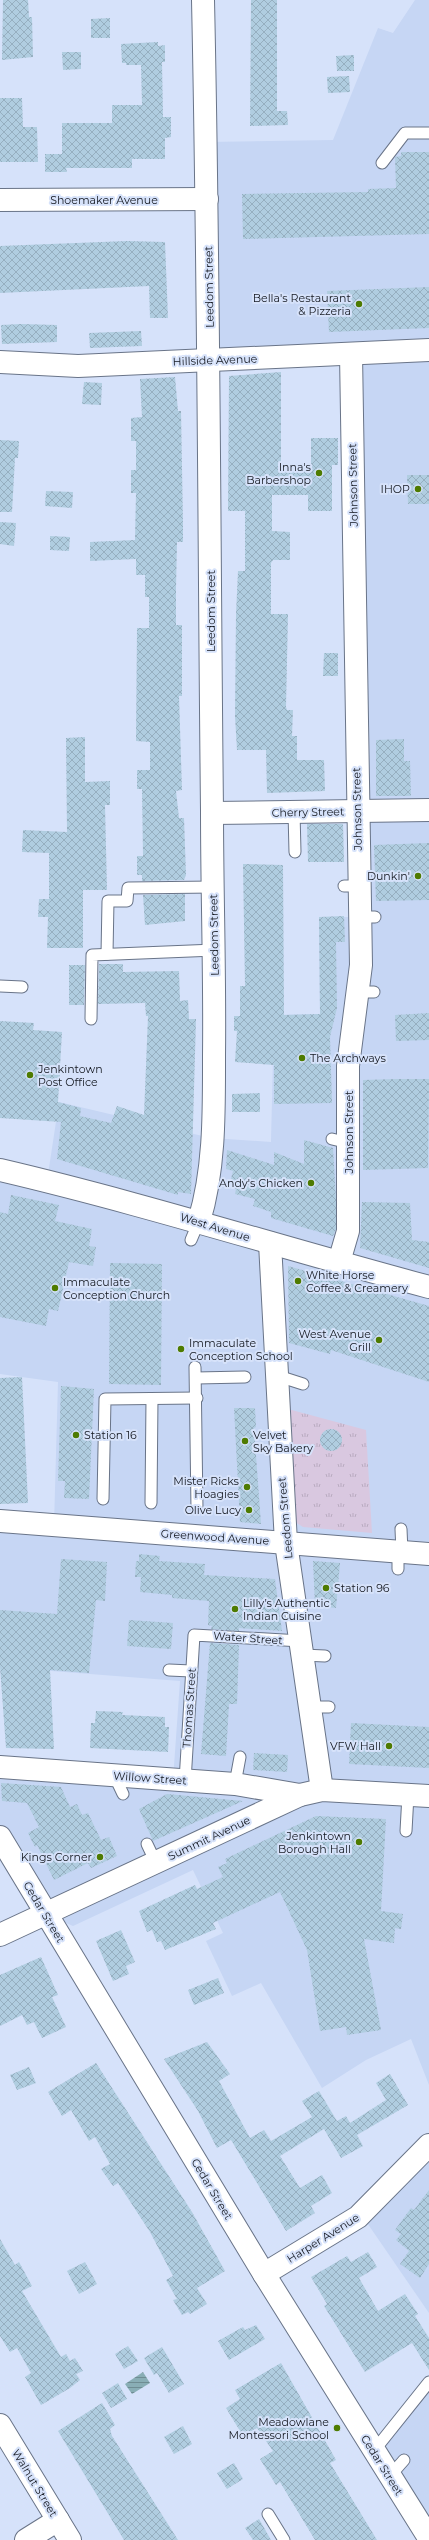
<svg xmlns="http://www.w3.org/2000/svg" width="429" height="2540" font-family="Montserrat,sans-serif">
<style>
.built{fill:#c6d6f4}
.park{fill:url(#park-tufts)}
.water{fill:url(#water-rules)}
.building{fill:url(#building-cross-hatch)}
.lines{fill:none;stroke-linecap:round;stroke-linejoin:round}
.lane-casing{stroke:#697488;stroke-width:13}
.street-casing{stroke:#697488;stroke-width:24}
.secondary-casing{stroke:#697488;stroke-width:24}
.lane{stroke:#fff;stroke-width:11}
.street{stroke:#fff;stroke-width:22}
.secondary{stroke:#fff;stroke-width:22}
.poi-dot{fill:#4e7b00;stroke:#d6e2fa;stroke-width:1.5}
.labels{text-anchor:middle;dominant-baseline:central;stroke-width:4;stroke-linejoin:round;paint-order:stroke}
.street-label{font-size:11px;fill:#141820;stroke:#d6e2fa}
.poi-label{font-size:11px;fill:#141820;stroke:#d6e2fa;text-anchor:end}
</style>
<defs>
<pattern id="park-tufts" width="24" height="20" patternUnits="userSpaceOnUse"><rect width="24" height="20" fill="#d9c8e0"/><path d="M3 7l-1-3M5 7V3M7 7l1-3M15 17l-1-3M17 17v-4M19 17l1-3" fill="none" stroke="#b9abc0"/></pattern>
<pattern id="water-rules" width="6" height="5" patternUnits="userSpaceOnUse"><rect width="6" height="5" fill="#89aeb5"/><path d="M0 2.5h6" fill="none" stroke="#6f8d93"/></pattern>
<pattern id="building-cross-hatch" width="8" height="8" patternUnits="userSpaceOnUse"><rect width="8" height="8" fill="#b0cde0"/><path d="M0 0l8 8M0 8l8-8" fill="none" stroke="#96afc0"/></pattern>
</defs>
<rect width="100%" height="100%" fill="#d6e2fa"/>
<g class="built">
<polygon points="415,0 429,0 429,2085 411,2039 366,2060 322,2088 261,1983 232,1996 206,1941 223,1933 193,1870 73,1926 45,1914 0,1837 0,1767 173,1780 180,1681 0,1667 0,1521 54,1525 58,1382 0,1374 0,1170 47,1181 59,1102 211,1138 271,1142 274,1015 320,1014 319,917 356,917 351,355 210,360 207,142 333,140 378,28 393,33"/>
<polygon points="429,2149 429,2313 361,2214"/>
<polygon points="429,2382 429,2539 373,2452"/>
</g>
<polygon class="park" points="288,1409 366,1430 372,1533 303,1527 295,1522"/>
<polygon class="water" points="143,2372 150,2383 132,2394 125,2384"/>
<g class="building">
<polygon points="3,0 28,0 29,17 32,17 33,57 2,60"/>
<polygon points="251,0 277,0 277,111 287,111 288,125 250,126"/>
<polygon points="110,18 110,38 91,38 91,19"/>
<polygon points="158,42 158,46 165,45 165,62 162,62 163,117 171,117 171,137 165,138 165,159 132,159 132,168 66,168 67,172 45,172 45,154 62,154 62,123 112,123 112,105 142,105 141,65 126,65 126,63 122,63 121,44"/>
<polygon points="62,52 81,52 81,69 63,70"/>
<polygon points="354,55 354,71 337,71 336,56"/>
<polygon points="349,76 350,92 328,93 327,77"/>
<polygon points="0,98 22,98 23,127 37,127 38,162 0,162"/>
<polygon points="401,152 429,152 429,234 243,239 242,194 368,192 368,189 396,188 395,157 401,156"/>
<polygon points="127,241 165,242 168,318 150,318 149,286 0,293 0,246"/>
<polygon points="429,287 429,328 329,332 327,291"/>
<polygon points="21,324 57,325 57,342 2,344 1,325"/>
<polygon points="141,331 142,346 90,348 89,333"/>
<polygon points="281,372 281,464 311,464 311,438 338,438 338,465 332,465 332,511 308,511 308,495 272,495 272,531 290,532 290,560 273,560 271,563 271,614 288,614 286,707 287,710 293,710 292,736 297,736 297,760 324,760 325,791 267,793 266,750 237,750 235,716 236,614 238,571 245,571 245,511 228,511 229,376"/>
<polygon points="175,377 178,411 181,411 183,524 183,542 177,542 176,588 176,625 182,625 182,696 179,696 182,790 176,791 179,818 184,818 186,875 184,880 142,881 142,875 137,875 137,856 143,856 142,789 137,789 137,770 150,770 150,742 136,741 137,628 149,628 149,597 145,597 145,575 136,575 136,559 90,561 90,542 135,540 136,493 131,493 131,470 136,470 136,441 131,441 131,418 142,417 140,379"/>
<polygon points="84,382 102,383 101,405 82,404"/>
<polygon points="0,440 19,441 18,458 15,458 12,512 0,512"/>
<polygon points="407,475 429,475 429,504 408,504"/>
<polygon points="46,491 73,492 72,508 45,506"/>
<polygon points="0,522 16,523 14,546 0,544"/>
<polygon points="50,536 70,537 69,551 50,550"/>
<polygon points="324,653 338,653 338,676 323,676"/>
<polygon points="85,737 85,782 110,781 110,805 105,805 107,890 83,890 83,948 47,948 48,917 38,917 39,899 49,899 49,853 22,852 23,830 67,832 66,738"/>
<polygon points="404,739 404,761 410,761 411,796 376,796 376,740"/>
<polygon points="307,824 343,824 344,862 308,862"/>
<polygon points="429,843 429,900 376,901 374,845"/>
<polygon points="243,864 283,865 284,1015 320,1014 319,917 344,916 345,942 336,942 337,1008 330,1037 332,1103 274,1104 274,1065 235,1062 237,1031 234,1031 234,1016 240,1016 240,986 245,986"/>
<polygon points="185,894 185,921 145,925 143,895"/>
<polygon points="99,964 123,964 123,972 179,971 180,1001 188,1000 189,1019 196,1019 191,1194 178,1192 178,1195 57,1159 61,1122 0,1118 0,1021 34,1023 33,1030 62,1032 58,1102 81,1108 80,1116 111,1123 117,1106 144,1115 148,1016 146,1016 145,1003 98,1004"/>
<polygon points="69,965 85,965 84,1005 69,1005"/>
<polygon points="429,1013 429,1040 396,1041 395,1015"/>
<polygon points="397,1079 429,1079 428,1168 363,1170 363,1080"/>
<polygon points="260,1093 260,1112 232,1112 232,1094"/>
<polygon points="304,1140 333,1148 336,1199 336,1229 333,1236 271,1218 271,1212 253,1206 255,1199 235,1194 236,1189 229,1187 233,1171 226,1169 227,1150 274,1165 274,1152 304,1164"/>
<polygon points="11,1195 59,1205 55,1221 92,1229 89,1246 96,1247 93,1266 69,1262 58,1311 49,1309 46,1326 0,1317 0,1212 8,1214"/>
<polygon points="362,1202 410,1203 412,1240 429,1242 429,1268 360,1248"/>
<polygon points="110,1263 162,1264 161,1385 109,1384"/>
<polygon points="288,1266 429,1306 429,1382 331,1350 330,1354 289,1343"/>
<polygon points="22,1377 28,1503 0,1504 0,1378"/>
<polygon points="61,1386 94,1389 89,1499 64,1498 65,1481 58,1481"/>
<polygon points="234,1408 255,1408 256,1427 254,1428 261,1524 240,1522"/>
<circle cx="331" cy="1440" r="11"/>
<polygon points="139,1554 160,1556 159,1561 205,1564 204,1575 275,1579 282,1631 239,1628 239,1631 211,1629 212,1626 208,1625 209,1601 172,1598 172,1595 140,1592 141,1577 135,1577 136,1561 139,1561"/>
<polygon points="61,1559 107,1562 105,1601 96,1600 89,1673 50,1670 54,1749 6,1748 0,1667 0,1610 57,1614"/>
<polygon points="313,1561 340,1563 336,1608 315,1606"/>
<polygon points="129,1620 173,1623 171,1649 127,1646"/>
<polygon points="210,1643 239,1645 237,1704 229,1704 226,1756 201,1754"/>
<polygon points="96,1711 123,1712 122,1715 165,1717 165,1727 169,1727 168,1752 90,1748 91,1723 95,1723"/>
<polygon points="351,1723 429,1727 429,1768 349,1764"/>
<polygon points="254,1753 288,1755 287,1772 253,1770"/>
<polygon points="1,1783 61,1787 70,1807 77,1804 82,1815 88,1813 101,1840 109,1837 117,1856 91,1868 88,1863 54,1880 37,1845 35,1847 28,1833 39,1827 27,1803 2,1801"/>
<polygon points="167,1794 243,1801 153,1841 139,1809"/>
<polygon points="316,1816 386,1819 381,1911 403,1914 401,1929 395,1928 394,1943 364,1939 381,2030 347,2035 346,2027 320,2031 307,1950 280,1892 213,1923 216,1929 165,1950 161,1941 157,1942 152,1930 147,1932 139,1911 195,1885 197,1889 223,1877 218,1867 227,1863 225,1859"/>
<polygon points="121,1930 135,1962 126,1966 129,1974 113,1981 96,1941"/>
<polygon points="41,1957 58,1995 52,1997 66,2027 42,2038 34,2022 27,2025 22,2015 0,2026 0,1975"/>
<polygon points="218,1978 224,1993 194,2005 188,1990"/>
<polygon points="207,2042 230,2074 219,2081 250,2138 264,2130 271,2141 312,2117 302,2101 319,2091 337,2121 346,2116 350,2123 386,2100 376,2083 390,2074 408,2105 357,2135 363,2146 341,2158 324,2129 280,2156 300,2188 322,2175 332,2193 311,2206 315,2213 286,2231 231,2140 217,2148 198,2111 164,2059"/>
<polygon points="96,2063 192,2212 225,2271 197,2288 207,2304 190,2314 188,2312 182,2315 173,2300 177,2299 166,2280 173,2276 150,2232 118,2183 113,2186 101,2169 110,2164 95,2137 89,2141 71,2110 62,2116 48,2092"/>
<polygon points="29,2067 36,2083 17,2090 10,2075"/>
<polygon points="429,2190 429,2264 420,2278 400,2264 409,2251 396,2240 401,2234 395,2230 411,2208 414,2210"/>
<polygon points="0,2239 15,2265 19,2262 32,2286 22,2291 61,2357 66,2354 70,2361 75,2358 83,2371 76,2374 80,2380 70,2388 41,2405 25,2377 31,2373 17,2348 10,2352 0,2336"/>
<polygon points="368,2252 377,2267 359,2278 378,2311 405,2294 418,2314 415,2316 429,2338 429,2370 412,2343 365,2372 324,2306 327,2304 311,2277 347,2256 351,2262"/>
<polygon points="85,2262 97,2284 79,2294 67,2271"/>
<polygon points="256,2325 265,2339 229,2360 218,2341 243,2327 245,2330"/>
<polygon points="128,2346 138,2361 124,2369 115,2354"/>
<polygon points="162,2347 184,2384 169,2393 157,2373 154,2375 144,2358"/>
<polygon points="281,2363 336,2460 330,2463 377,2540 315,2540 280,2482 276,2485 260,2459 273,2451 257,2428 243,2436 226,2408 240,2399 235,2390"/>
<polygon points="118,2383 127,2399 111,2408 102,2393"/>
<polygon points="102,2403 115,2425 110,2429 112,2436 178,2540 124,2540 58,2431"/>
<polygon points="183,2426 192,2444 174,2454 164,2437"/>
<polygon points="234,2463 243,2479 227,2489 217,2473"/>
<polygon points="259,2519 271,2540 253,2540 245,2528"/>
</g>
<g class="lines">
<g class="lane-casing">
<g id="lane">
<polyline points="382,163 405,133 429,133"/>
<polyline points="294,812 295,852"/>
<polyline points="344,886 359,886"/>
<polyline points="360,917 375,917"/>
<polyline points="107,954 108,901 127,901 128,888 214,887"/>
<polyline points="0,986 22,987"/>
<polyline points="359,992 374,992"/>
<polyline points="91,1019 92,955 215,950"/>
<polyline points="332,1139 349,1143"/>
<polyline points="191,1240 199,1221"/>
<polyline points="195,1367 197,1509"/>
<polyline points="275,1375 303,1384"/>
<polyline points="196,1378 245,1377"/>
<polyline points="103,1499 105,1399 197,1398"/>
<polyline points="151,1503 152,1399"/>
<polyline points="401,1529 402,1552"/>
<polyline points="398,1569 398,1551"/>
<polyline points="303,1655 325,1656"/>
<polyline points="169,1670 191,1671"/>
<polyline points="311,1707 329,1707"/>
<polyline points="114,1775 123,1794"/>
<polyline points="185,1781 194,1635 301,1641"/>
<polyline points="235,1784 240,1757"/>
<polyline points="406,1831 408,1795"/>
<polyline points="147,1844 156,1863"/>
<polyline points="373,2452 429,2382"/>
<polyline points="389,2477 404,2460"/>
<polyline points="268,2514 284,2540"/>
</g>
</g>
<g class="street-casing">
<g id="street">
<polyline points="0,200 207,199"/>
<polyline points="0,362 78,366 429,350"/>
<polyline points="212,813 429,810"/>
<path d="M0 1170C145 1204 286 1249 429 1287"/>
<path d="M199 1221C215 1169 214 1110 214 1056 215 974 212 893 212 811 209 540 209 270 203 0"/>
<polyline points="270,1243 286,1543 322,1790"/>
<polyline points="339,1262 348,1231 348,1066 361,965 351,354"/>
<polyline points="0,1521 429,1554"/>
<polyline points="0,1767 235,1784 300,1795"/>
<polyline points="0,1837 264,2274 429,2538"/>
<polyline points="264,2274 358,2217 429,2145"/>
<polyline points="26,2540 58,2520"/>
</g>
</g>
<g class="secondary-casing">
<g id="secondary">
<polyline points="0,1935 300,1795 322,1790 429,1796"/>
<polyline points="0,2425 70,2540"/>
</g>
</g>
<use href="#lane" class="lane"/>
<use href="#street" class="street"/>
<use href="#secondary" class="secondary"/>
</g>
<g class="poi-dot">
<circle cx="359" cy="304" r="4"/>
<circle cx="319" cy="473" r="4"/>
<circle cx="418" cy="489" r="4"/>
<circle cx="418" cy="876" r="4"/>
<circle cx="302" cy="1058" r="4"/>
<circle cx="30" cy="1075" r="4"/>
<circle cx="311" cy="1183" r="4"/>
<circle cx="298" cy="1281" r="4"/>
<circle cx="55" cy="1288" r="4"/>
<circle cx="379" cy="1340" r="4"/>
<circle cx="181" cy="1349" r="4"/>
<circle cx="76" cy="1435" r="4"/>
<circle cx="245" cy="1441" r="4"/>
<circle cx="247" cy="1487" r="4"/>
<circle cx="249" cy="1510" r="4"/>
<circle cx="326" cy="1588" r="4"/>
<circle cx="235" cy="1609" r="4"/>
<circle cx="389" cy="1746" r="4"/>
<circle cx="359" cy="1842" r="4"/>
<circle cx="100" cy="1857" r="4"/>
<circle cx="337" cy="2428" r="4"/>
</g>
<g class="labels">
<g class="street-label">
<text x="104" y="200">Shoemaker Avenue</text>
<text transform="translate(209 287) rotate(-91)">Leedom Street</text>
<text transform="translate(215 360) rotate(-2)">Hillside Avenue</text>
<text transform="translate(353 485) rotate(-91)">Johnson Street</text>
<text transform="translate(211 611) rotate(-90)">Leedom Street</text>
<text transform="translate(357 809) rotate(-91)">Johnson Street</text>
<text transform="translate(308 812) rotate(-1)">Cherry Street</text>
<text transform="translate(214 935) rotate(-91)">Leedom Street</text>
<text transform="translate(349 1132) rotate(-90)">Johnson Street</text>
<text transform="translate(215 1227) rotate(17)">West Avenue</text>
<text transform="translate(285 1518) rotate(-95)">Leedom Street</text>
<text transform="translate(215 1537) rotate(4)">Greenwood Avenue</text>
<text transform="translate(248 1638) rotate(4)">Water Street</text>
<text transform="translate(189 1708) rotate(-86)">Thomas Street</text>
<text transform="translate(150 1778) rotate(4)">Willow Street</text>
<text transform="translate(209 1838) rotate(-25)">Summit Avenue</text>
<text transform="translate(44 1912) rotate(59)">Cedar Street</text>
<text transform="translate(212 2189) rotate(59)">Cedar Street</text>
<text transform="translate(323 2238) rotate(-32)">Harper Avenue</text>
<text transform="translate(382 2465) rotate(58)">Cedar Street</text>
<text transform="translate(35 2483) rotate(59)">Walnut Street</text>
</g>
<g class="poi-label">
<text x="351" y="298">Bella's Restaurant<tspan x="351" dy="13">&amp; Pizzeria</tspan></text>
<text x="311" y="467">Inna's<tspan x="311" dy="13">Barbershop</tspan></text>
<text x="410" y="489">IHOP</text>
<text x="410" y="876">Dunkin'</text>
<text x="310" y="1058" text-anchor="start">The Archways</text>
<text x="38" y="1069" text-anchor="start">Jenkintown<tspan x="38" dy="13">Post Office</tspan></text>
<text x="303" y="1183">Andy's Chicken</text>
<text x="306" y="1275" text-anchor="start">White Horse<tspan x="306" dy="13">Coffee &amp; Creamery</tspan></text>
<text x="63" y="1282" text-anchor="start">Immaculate<tspan x="63" dy="13">Conception Church</tspan></text>
<text x="371" y="1334">West Avenue<tspan x="371" dy="13">Grill</tspan></text>
<text x="189" y="1343" text-anchor="start">Immaculate<tspan x="189" dy="13">Conception School</tspan></text>
<text x="84" y="1435" text-anchor="start">Station 16</text>
<text x="253" y="1435" text-anchor="start">Velvet<tspan x="253" dy="13">Sky Bakery</tspan></text>
<text x="239" y="1481">Mister Ricks<tspan x="239" dy="13">Hoagies</tspan></text>
<text x="241" y="1510">Olive Lucy</text>
<text x="334" y="1588" text-anchor="start">Station 96</text>
<text x="243" y="1603" text-anchor="start">Lilly’s Authentic<tspan x="243" dy="13">Indian Cuisine</tspan></text>
<text x="381" y="1746">VFW Hall</text>
<text x="351" y="1836">Jenkintown<tspan x="351" dy="13">Borough Hall</tspan></text>
<text x="92" y="1857">Kings Corner</text>
<text x="329" y="2422">Meadowlane<tspan x="329" dy="13">Montessori School</tspan></text>
</g>
</g>
</svg>
